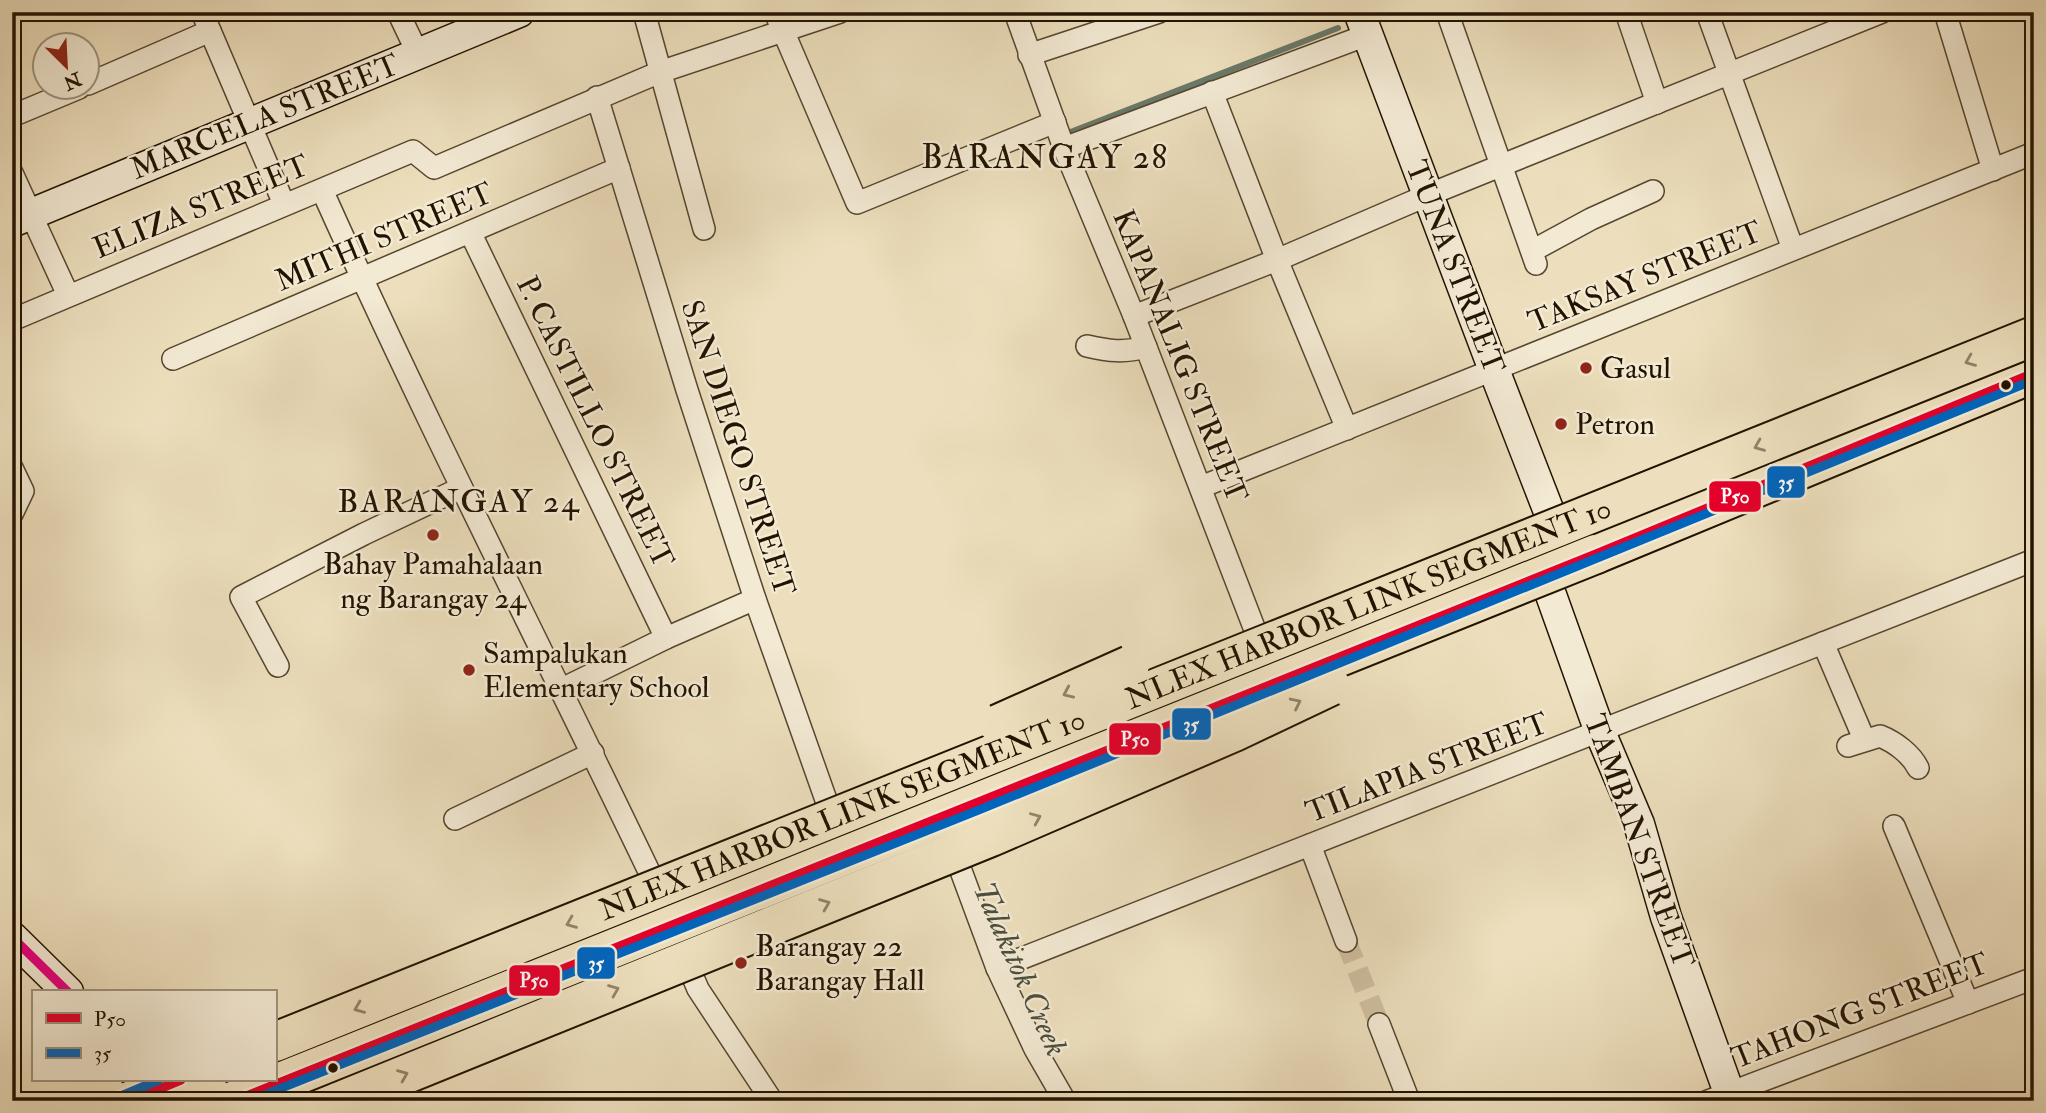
<svg xmlns="http://www.w3.org/2000/svg" width="2046" height="1113" font-family="'IM FELL Double Pica',serif">
<style>
.lines{fill:none;stroke-linecap:round;stroke-linejoin:round}
.stream{stroke:#697969;stroke-width:6}
.street-tunnel{stroke:#cfc0a1;stroke-width:21;stroke-dasharray:21 10;stroke-linecap:butt}
.street-casing{stroke:#55462f;stroke-width:24}
.secondary-casing{stroke:#221300;stroke-width:33}
.highway-casing{stroke:#221300;stroke-width:42}
.street{stroke:#f3ead4;stroke-width:21}
.secondary{stroke:#f3ead4;stroke-width:30}
.highway{stroke:#eddfbd;stroke-width:38}
.highway-bridge-casing{stroke:#221300;stroke-width:42;stroke-linecap:butt}
.highway-bridge{stroke:#eddfbd;stroke-width:38}
.bus-1-casing{stroke:#f3ead4;stroke-width:14}
.bus-2-casing{stroke:#f3ead4;stroke-width:14}
.bus-3-casing{stroke:#f3ead4;stroke-width:14}
.bus-1{stroke:#e4002b;stroke-width:9}
.bus-2{stroke:#0065bd;stroke-width:9}
.bus-3{stroke:#e5007d;stroke-width:9}
.oneway{stroke:#928368}
.poi-dot{fill:#8f2418;stroke:#f3ead4;stroke-width:2.5}
.bus-dot{fill:#221300;stroke:#f3ead4;stroke-width:2.5}
.labels{text-anchor:middle;dominant-baseline:central;stroke-width:5;stroke-linejoin:round;paint-order:stroke}
.street-label{font-size:30px;fill:#221300;stroke:#f3ead4}
.poi-label{font-size:30px;fill:#221300;stroke:#f3ead4;text-anchor:start}
.neighbourhood-label{font-size:32px;letter-spacing:2px;fill:#221300;stroke:#f3ead4}
.water-label{font-size:32px;font-style:italic;fill:#4c4e3d;stroke:#f3ead4}
.quarter-label{font-size:33px;letter-spacing:2px;fill:#221300;stroke:#f3ead4}
.line-badge{stroke:#f3ead4;stroke-width:2.5}
.badge-label{font-size:19px;text-anchor:middle;font-weight:bold;fill:#fff}
</style>
<rect width="100%" height="100%" fill="#eddfbd"/>
<filter id="stains"><feTurbulence type="fractalNoise" baseFrequency=".00286" numOctaves="4"/><feColorMatrix values="0 0 0 0 .2 0 0 0 0 .09 0 0 0 0 .02 0 0 0 .5 -.17"/></filter>
<radialGradient id="worn" r=".72"><stop offset=".6" stop-color="#630" stop-opacity="0"/><stop offset="1" stop-color="#630" stop-opacity=".3"/></radialGradient>
<g class="lines">
<polyline class="stream" points="1068,133 1338,28"/>
<polyline class="street-tunnel" points="1346,941 1379,1024"/>
<g class="street-casing">
<g id="street">
<polyline points="202,12 284,204"/>
<polyline points="398,12 418,54"/>
<polyline points="644,12 704,229"/>
<polyline points="775,12 857,203 1055,122"/>
<polyline points="1015,12 1064,148 1134,316 1260,643"/>
<polyline points="1447,12 1536,264"/>
<polyline points="1626,12 1657,103"/>
<polyline points="1707,12 1793,249"/>
<polyline points="1945,12 1993,170"/>
<polyline points="1029,55 1159,12"/>
<polyline points="88,84 210,31"/>
<polyline points="1212,92 1277,260 1347,429"/>
<polyline points="597,97 687,390 755,599 831,814"/>
<polyline points="12,116 79,88"/>
<polyline points="1064,148 1367,35"/>
<polyline points="12,173 68,295"/>
<path d="M322 190C427 425 545 654 656 886"/>
<polyline points="470,232 666,638"/>
<polyline points="1532,251 1591,219 1653,191"/>
<polyline points="1134,316 1277,260 1428,195 1882,12"/>
<polyline points="12,320 413,151 434,168 660,72 840,12"/>
<path d="M1087 346C1109 351 1124 353 1146 347"/>
<polyline points="173,359 619,168"/>
<polyline points="12,468 23,491 12,514"/>
<polyline points="1201,487 2034,153"/>
<polyline points="1823,643 1864,739"/>
<polyline points="278,666 241,597 364,534 461,488"/>
<polyline points="562,689 666,638 755,599"/>
<path d="M1848 746 1880 736C1895 742 1911 754 1918 768"/>
<polyline points="455,819 593,753"/>
<polyline points="1894,826 1968,1003"/>
<polyline points="951,844 997,968 1035,1049 1065,1101"/>
<polyline points="1310,845 1346,941"/>
<polyline points="683,954 698,989 772,1101"/>
<polyline points="997,968 2034,560"/>
<polyline points="1379,1024 1409,1101"/>
<polyline points="1708,1101 2034,978"/>
</g>
</g>
<g class="secondary-casing">
<g id="secondary">
<polyline points="1359,12 1494,370 1553,522"/>
<polyline points="12,222 519,12"/>
<polyline points="1546,581 1600,732 1639,824 1666,917 1732,1101"/>
<polyline points="12,937 68,992"/>
</g>
</g>
<g class="highway-casing">
<polyline id="highway" points="1596,554 2034,373"/>
</g>
<use href="#street" class="street"/>
<use href="#secondary" class="secondary"/>
<use href="#highway" class="highway"/>
<g class="highway-bridge-casing">
<g id="highway-bridge">
<polyline points="998,724 1130,665"/>
<path id="s1" d="M275 1042 2034 336"/>
<polyline points="129,1101 181,1080"/>
<polyline points="233,1101 1596,554"/>
<polyline points="340,1101 991,837 1234,732 1331,686"/>
</g>
</g>
<use href="#highway-bridge" class="highway-bridge"/>
<g class="bus-1-casing">
<g id="bus-1">
<polyline points="130,1101 181,1080"/>
<polyline points="234,1101 1596,554 2034,373"/>
</g>
</g>
<g class="bus-2-casing">
<g id="bus-2">
<polyline points="109,1101 159,1080"/>
<path d="M249 1101C846 865 1440 625 2034 380"/>
</g>
</g>
<g class="bus-3-casing">
<polyline id="bus-3" points="12,937 68,992"/>
</g>
<use href="#bus-1" class="bus-1"/>
<use href="#bus-2" class="bus-2"/>
<use href="#bus-3" class="bus-3"/>
</g>
<defs><path id="oneway-chevron" d="M-2-3.5L2.5 0L-2 3.5" fill="none" stroke-width="1.6" stroke-linecap="round" stroke-linejoin="round" transform="scale(1.75)"/></defs>
<g class="oneway">
<use href="#oneway-chevron" transform="translate(1970 361) rotate(158)"/>
<use href="#oneway-chevron" transform="translate(1759 446) rotate(158)"/>
<use href="#oneway-chevron" transform="translate(1068 693) rotate(156)"/>
<use href="#oneway-chevron" transform="translate(1296 703) rotate(-26)"/>
<use href="#oneway-chevron" transform="translate(1036 818) rotate(-23)"/>
<use href="#oneway-chevron" transform="translate(825 904) rotate(-22)"/>
<use href="#oneway-chevron" transform="translate(571 923) rotate(158)"/>
<use href="#oneway-chevron" transform="translate(614 990) rotate(-22)"/>
<use href="#oneway-chevron" transform="translate(359 1008) rotate(158)"/>
<use href="#oneway-chevron" transform="translate(403 1075) rotate(-22)"/>
</g>
<g class="poi-dot">
<circle cx="1586" cy="368" r="7"/>
<circle cx="1561" cy="424" r="7"/>
<circle cx="433" cy="535" r="7"/>
<circle cx="469" cy="670" r="7"/>
<circle cx="741" cy="963" r="7"/>
</g>
<g class="bus-dot">
<circle cx="2006" cy="385" r="6"/>
<circle cx="333" cy="1068" r="6"/>
</g>
<g class="labels">
<g class="street-label">
<text transform="translate(265 117) rotate(-22)">MARCELA STREET</text>
<text transform="translate(201 207) rotate(-22)">ELIZA STREET</text>
<text transform="translate(384 237) rotate(-23)">MITHI STREET</text>
<text transform="translate(1455 267) rotate(69)">TUNA STREET</text>
<text transform="translate(1645 277) rotate(-22)">TAKSAY STREET</text>
<text transform="translate(1180 356) rotate(68)">KAPANALIG STREET</text>
<text transform="translate(595 422) rotate(64)">P. CASTILLO STREET</text>
<text transform="translate(738 448) rotate(72)">SAN DIEGO STREET</text>
<text stroke="none"><textPath href="#s1" startOffset="1178">NLEX HARBOR LINK SEGMENT 10</textPath></text>
<text transform="translate(1427 768) rotate(-21)">TILAPIA STREET</text>
<text stroke="none"><textPath href="#s1" startOffset="611">NLEX HARBOR LINK SEGMENT 10</textPath></text>
<text transform="translate(1639 841) rotate(70)">TAMBAN STREET</text>
<text transform="translate(1860 1011) rotate(-21)">TAHONG STREET</text>
</g>
<g class="poi-label">
<text x="1600" y="368">Gasul</text>
<text x="1575" y="424">Petron</text>
<text x="433" y="564" text-anchor="middle">Bahay Pamahalaan<tspan x="433" dy="34">ng Barangay 24</tspan></text>
<text x="483" y="653">Sampalukan<tspan x="483" dy="34">Elementary School</tspan></text>
<text x="755" y="946">Barangay 22<tspan x="755" dy="34">Barangay Hall</tspan></text>
</g>
<g class="neighbourhood-label">
<text x="459" y="502">BARANGAY 24</text>
</g>
<g class="water-label">
<text transform="translate(1020 969) rotate(66)">Talakitok Creek</text>
</g>
<g class="quarter-label">
<text x="1045" y="157">BARANGAY 28</text>
</g>
</g>
<g class="line-badge">
<rect x="1766" y="465" width="40" height="34" rx="7" fill="#0065bd"/>
<rect x="1708" y="480" width="54" height="33" rx="7" fill="#e4002b"/>
<rect x="1171" y="707" width="41" height="34" rx="7" fill="#0065bd"/>
<rect x="1108" y="722" width="54" height="34" rx="7" fill="#e4002b"/>
<rect x="576" y="946" width="40" height="34" rx="7" fill="#0065bd"/>
<rect x="508" y="964" width="53" height="33" rx="7" fill="#e4002b"/>
</g>
<g class="badge-label">
<text x="1786" y="489">35</text>
<text x="1735" y="503">P50</text>
<text x="1191" y="731">35</text>
<text x="1135" y="746">P50</text>
<text x="596" y="970">35</text>
<text x="534" y="987">P50</text>
</g>
<rect width="2046" height="1113" fill="none" stroke="#eddfbd" stroke-width="42"/>
<rect x="14" y="14" width="2018" height="1085" fill="none" stroke="#221300" stroke-width="3.5"/>
<rect x="21" y="21" width="2004" height="1071" fill="none" stroke="#221300" stroke-width="2"/>
<rect x="32" y="990" width="245" height="91" fill="#f3ead4" stroke="#9f947f" stroke-width="2"/>
<rect x="46" y="1013" width="35" height="10" fill="#e4002b" stroke="#9f947f" stroke-width="2"/>
<text x="94" y="1026" font-size="21" fill="#221300">P50</text>
<rect x="46" y="1048" width="35" height="10" fill="#0065bd" stroke="#9f947f" stroke-width="2"/>
<text x="94" y="1060" font-size="21" fill="#221300">35</text>
<g transform="translate(66 66) rotate(156)"><circle r="33" fill="#f3ead4" stroke="#9f947f" stroke-width="2"/>
<path d="M0-5L12 26L0 18L-12 26Z" fill="#8f2418"/>
<text y="-10" font-size="19" font-weight="bold" text-anchor="middle" fill="#221300">N</text>
</g>
<rect width="100%" height="100%" filter="url(#stains)"/>
<rect width="100%" height="100%" fill="url(#worn)"/>
</svg>
